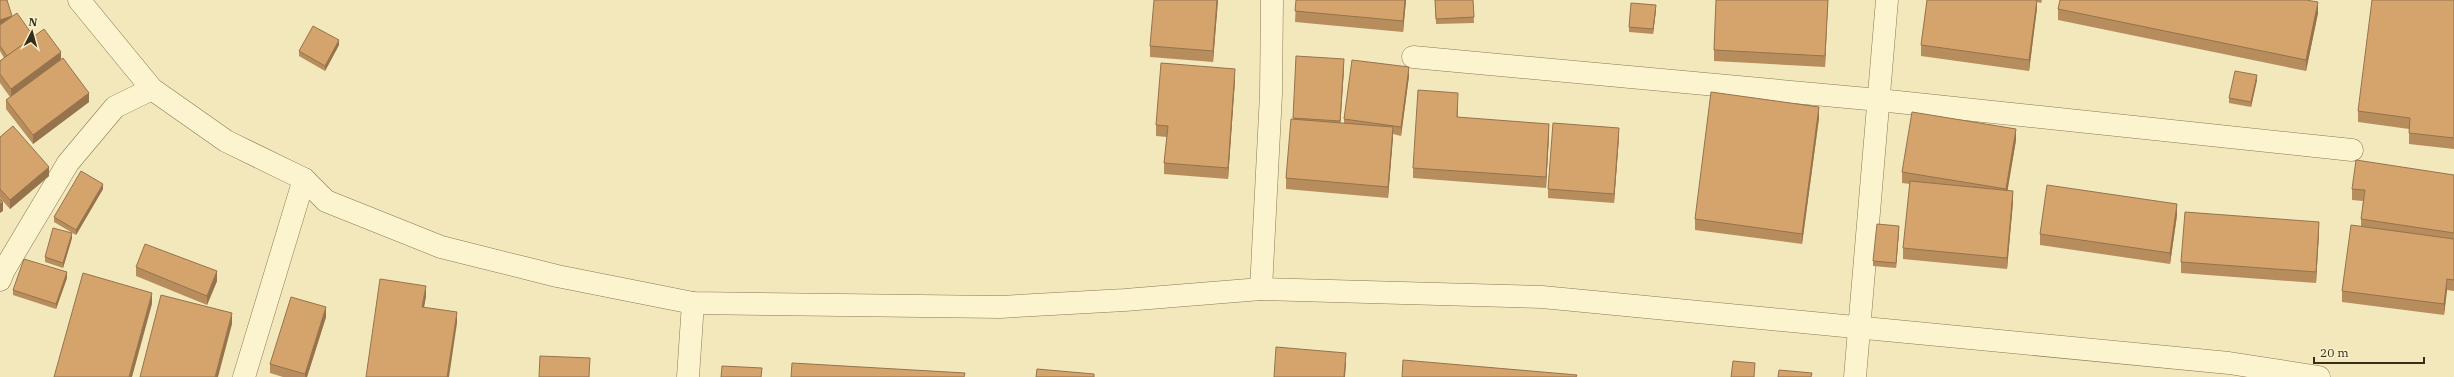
<svg xmlns="http://www.w3.org/2000/svg" width="2454" height="377" font-family="'IBM Plex Serif',serif">
<style>
.lines{fill:none;stroke-linecap:round;stroke-linejoin:round}
.minor-casing{stroke:#8b7853;stroke-width:23}
.minor{stroke:#fcf4cf;stroke-width:22}
.wall{fill:#b78d5e}
.shaded-wall{fill:#95734c}
.building{fill:#d5a46d;stroke:#95734c}
</style>
<rect width="100%" height="100%" fill="#f2e8bb"/>
<g class="lines">
<g class="minor-casing">
<g id="minor">
<polyline points="79,0 152,89 226,141 304,179 326,201 441,247 557,276 693,303 1000,307 1125,300 1261,289 1542,297 2229,363 2319,377"/>
<polyline points="1413,57 1879,100 2352,150"/>
<polyline points="0,280 4,270 68,163 115,107 152,89"/>
<polyline points="1261,289 1271,94 1272,0"/>
<polyline points="244,377 304,179"/>
<polyline points="688,377 693,303"/>
<polyline points="1855,377 1887,0"/>
</g>
</g>
<use href="#minor" class="minor"/>
</g>
<g class="wall">
<polygon points="1218,0 1213,62 1150,57 1150,46"/>
<polygon points="1296,0 1406,0 1403,32 1295,22"/>
<polygon points="1435,0 1473,0 1474,23 1436,24"/>
<polygon points="1828,0 1825,67 1714,61 1714,50"/>
<polygon points="1927,0 2042,0 2041,3 2037,2 2037,8 2029,71 1921,56 1921,45"/>
<polygon points="2454,0 2454,149 2409,144 2409,129 2358,122 2358,111"/>
<polygon points="2058,9 2318,13 2306,71 2058,20"/>
<polygon points="1656,10 1653,34 1629,32 1629,27"/>
<polygon points="12,17 34,37 61,60 89,102 33,144 6,109 6,100 10,97 0,83 0,61 4,58 0,51 0,25"/>
<polygon points="339,45 325,71 299,56 299,51"/>
<polygon points="1344,68 1340,123 1344,123 1344,119 1409,76 1401,136 1393,134 1388,198 1286,189 1286,178 1293,119"/>
<polygon points="1235,80 1228,179 1164,174 1164,163 1167,137 1156,136 1156,125"/>
<polygon points="2257,80 2251,107 2229,103 2229,98"/>
<polygon points="1458,104 1458,117 1549,135 1546,188 1413,178 1413,168"/>
<polygon points="1819,118 1802,244 1695,230 1695,219"/>
<polygon points="0,137 49,176 10,209 0,198"/>
<polygon points="1619,137 1614,203 1548,198 1548,189"/>
<polygon points="2016,140 2007,190 2013,202 2007,269 1903,259 1903,248 1910,184 1902,183 1902,172"/>
<polygon points="2454,175 2454,291 2447,290 2444,315 2342,302 2342,291 2361,226 2361,219 2363,201 2352,200 2352,189"/>
<polygon points="103,189 76,235 54,222 54,217"/>
<polygon points="2177,215 2170,264 2040,245 2040,234"/>
<polygon points="1899,231 1896,268 1873,266 1873,261"/>
<polygon points="2319,233 2316,283 2181,273 2181,262"/>
<polygon points="72,238 63,268 45,262 45,257"/>
<polygon points="136,267 217,281 207,305 136,276"/>
<polygon points="67,278 56,309 13,295 13,290"/>
<polygon points="326,317 307,377 283,377 270,373 270,364"/>
</g>
<g class="shaded-wall">
<polygon points="1217,0 1218,0 1213,62 1213,51"/>
<polygon points="1405,0 1406,0 1403,32 1403,21"/>
<polygon points="1828,0 1825,67 1825,56"/>
<polygon points="2037,0 2037,8 2029,71 2029,60"/>
<polygon points="2318,2 2318,13 2306,71 2306,60"/>
<polygon points="1656,5 1656,10 1653,34 1653,29"/>
<polygon points="12,16 12,21 0,25 0,20"/>
<polygon points="339,40 339,45 325,71 325,66"/>
<polygon points="61,52 61,62 11,98 11,89"/>
<polygon points="1344,59 1344,68 1340,130 1340,121"/>
<polygon points="1409,67 1409,76 1401,136 1401,127"/>
<polygon points="1235,69 1235,80 1228,179 1228,168"/>
<polygon points="2257,75 2257,80 2251,107 2251,102"/>
<polygon points="89,93 89,102 33,144 33,135"/>
<polygon points="1819,107 1819,118 1802,244 1802,234"/>
<polygon points="1549,124 1549,135 1546,188 1546,177"/>
<polygon points="1393,127 1393,138 1388,198 1388,187"/>
<polygon points="1619,128 1619,137 1614,203 1614,194"/>
<polygon points="2016,129 2016,140 2006,200 2006,189"/>
<polygon points="49,167 49,176 10,209 10,200"/>
<polygon points="103,184 103,189 76,235 76,230"/>
<polygon points="2013,191 2013,202 2007,269 2007,258"/>
<polygon points="3,202 3,211 0,213 0,204"/>
<polygon points="2177,204 2177,215 2170,264 2170,253"/>
<polygon points="2319,222 2319,233 2316,283 2316,272"/>
<polygon points="1899,226 1899,231 1896,268 1896,263"/>
<polygon points="72,233 72,238 63,268 63,263"/>
<polygon points="217,271 217,281 207,305 207,296"/>
<polygon points="67,272 67,278 56,309 56,304"/>
<polygon points="2447,279 2447,290 2444,315 2444,304"/>
<polygon points="426,286 426,297 422,318 422,307"/>
<polygon points="152,293 152,304 132,377 129,377"/>
<polygon points="326,307 326,317 307,377 305,377 305,374"/>
<polygon points="457,312 457,323 449,377 447,377"/>
<polygon points="232,313 232,324 218,377 215,377"/>
<polygon points="1346,353 1346,364 1345,377 1344,377"/>
</g>
<g class="building">
<polygon points="0,0 7,0 12,16 0,20"/>
<polygon points="1154,0 1217,0 1213,51 1150,46"/>
<polygon points="1296,0 1405,0 1403,21 1295,11"/>
<polygon points="1435,0 1473,0 1474,17 1436,19"/>
<polygon points="1716,0 1828,0 1825,56 1714,50"/>
<polygon points="1927,0 2037,0 2029,60 1921,45"/>
<polygon points="2060,0 2306,0 2318,2 2306,60 2058,9"/>
<polygon points="2372,0 2454,0 2454,138 2409,133 2410,118 2358,111"/>
<polygon points="1631,3 1656,5 1653,29 1629,27"/>
<polygon points="17,13 34,37 7,56 0,46 0,25"/>
<polygon points="313,26 339,40 325,66 299,51"/>
<polygon points="44,29 61,52 11,89 0,74 0,61"/>
<polygon points="1296,56 1344,59 1340,121 1293,118"/>
<polygon points="63,58 89,93 33,135 6,100"/>
<polygon points="1352,60 1409,67 1401,127 1344,119"/>
<polygon points="1161,63 1235,69 1228,168 1164,163 1168,126 1156,125"/>
<polygon points="2235,71 2257,75 2251,102 2229,98"/>
<polygon points="1418,90 1458,93 1457,117 1549,124 1546,177 1413,168"/>
<polygon points="1711,92 1819,107 1802,234 1695,219"/>
<polygon points="1912,112 2016,129 2006,189 1902,172"/>
<polygon points="1291,119 1393,127 1388,187 1286,178"/>
<polygon points="1553,123 1619,128 1614,194 1548,189"/>
<polygon points="13,126 49,167 10,200 0,189 0,137"/>
<polygon points="2356,160 2454,175 2454,233 2361,219 2365,190 2352,189"/>
<polygon points="81,171 103,184 76,230 54,217"/>
<polygon points="1910,181 2013,191 2007,258 1903,248"/>
<polygon points="2047,185 2177,204 2170,253 2040,234"/>
<polygon points="0,199 3,202 0,204"/>
<polygon points="2185,212 2319,222 2316,272 2181,262"/>
<polygon points="1877,224 1899,226 1896,263 1873,261"/>
<polygon points="2351,225 2454,239 2454,280 2447,279 2444,304 2342,291"/>
<polygon points="53,228 72,233 63,263 45,257"/>
<polygon points="145,244 217,271 207,296 136,267"/>
<polygon points="24,259 67,272 56,304 13,290"/>
<polygon points="83,273 152,293 129,377 54,377"/>
<polygon points="380,279 426,286 422,307 457,312 447,377 366,377"/>
<polygon points="161,295 232,313 215,377 140,377"/>
<polygon points="291,297 326,307 305,374 270,364"/>
<polygon points="1276,347 1346,353 1344,377 1274,377"/>
<polygon points="540,356 590,358 589,377 539,377"/>
<polygon points="1403,360 1577,375 1576,377 1402,377"/>
<polygon points="1733,361 1755,363 1754,377 1731,377"/>
<polygon points="792,363 965,373 964,377 791,377"/>
<polygon points="722,366 762,368 761,377 721,377"/>
<polygon points="1037,369 1094,374 1094,377 1036,377"/>
<polygon points="1779,370 1812,373 1811,377 1778,377"/>
</g>
<g transform="translate(32 32) rotate(6)" stroke="#f9f1cc" stroke-width="3" paint-order="stroke">
<path d="M0-3L7 15L0 10L-7 15Z" fill="#392d1a"/>
<text y="-6" font-size="11" font-weight="bold" text-anchor="middle" fill="#392d1a">N</text>
</g>
<path d="M2314 357v6h110v-6" fill="none" stroke="#392d1a" stroke-width="2"/>
<text x="2320" y="357" font-size="12" fill="#392d1a" stroke="#f9f1cc" stroke-width="3" paint-order="stroke">20 m</text>
</svg>
